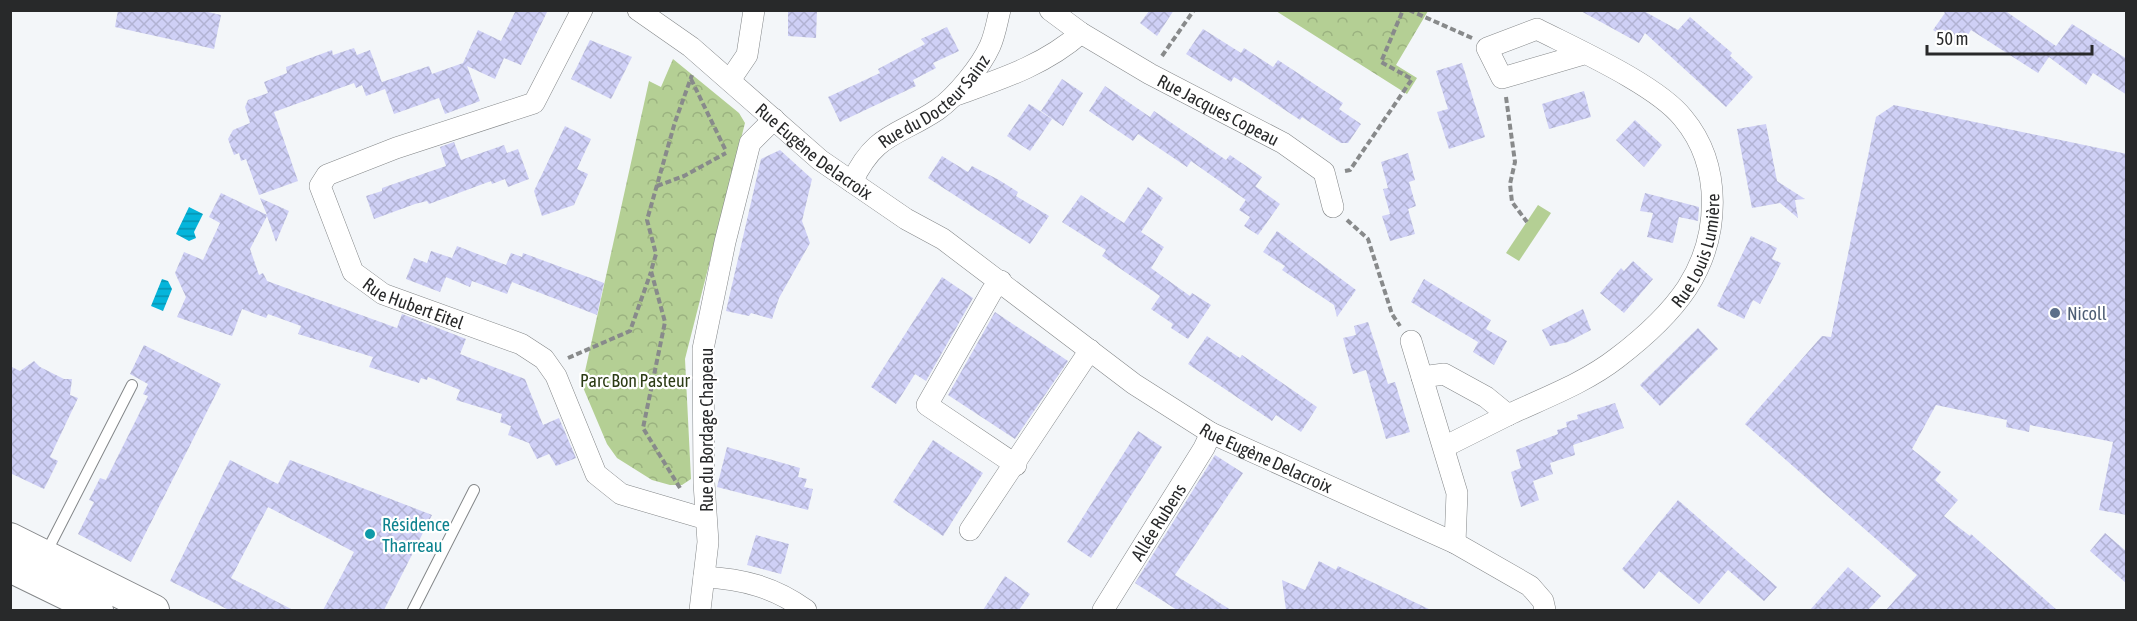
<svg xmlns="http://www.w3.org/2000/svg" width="2137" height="621" font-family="'Asap Condensed',sans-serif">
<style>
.grass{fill:#b4cf94}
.forest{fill:url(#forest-crowns)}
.water{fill:url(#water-rules)}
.building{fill:url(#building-cross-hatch)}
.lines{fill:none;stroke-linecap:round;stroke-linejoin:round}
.service-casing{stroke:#848789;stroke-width:12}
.minor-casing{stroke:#848789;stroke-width:22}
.secondary-casing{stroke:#848789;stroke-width:32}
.path{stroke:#888a8b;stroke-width:4;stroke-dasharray:6 3;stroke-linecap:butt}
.service{stroke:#fff;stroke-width:10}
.minor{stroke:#fff;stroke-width:21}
.secondary{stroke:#fff;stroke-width:30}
.service-dot{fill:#5c6f8a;stroke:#fff;stroke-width:2}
.culture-dot{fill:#0f9aa8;stroke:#fff;stroke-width:2}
.labels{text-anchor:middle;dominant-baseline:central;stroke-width:4.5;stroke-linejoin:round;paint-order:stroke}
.street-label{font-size:18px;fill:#28292a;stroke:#fff}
.service-label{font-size:18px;fill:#4e5e75;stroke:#fff;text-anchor:start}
.park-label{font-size:18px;fill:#2c3c15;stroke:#fff}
.culture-label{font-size:18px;fill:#0d838f;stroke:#fff;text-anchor:start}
</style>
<defs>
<pattern id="forest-crowns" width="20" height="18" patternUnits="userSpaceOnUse" patternTransform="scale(1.5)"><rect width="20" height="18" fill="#b4cf94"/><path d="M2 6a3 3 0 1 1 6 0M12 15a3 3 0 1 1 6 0" fill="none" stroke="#9bb280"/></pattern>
<pattern id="water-rules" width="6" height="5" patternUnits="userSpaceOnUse" patternTransform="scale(1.5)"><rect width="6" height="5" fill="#05b5db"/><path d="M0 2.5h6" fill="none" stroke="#0693b2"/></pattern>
<pattern id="building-cross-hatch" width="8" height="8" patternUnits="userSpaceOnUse" patternTransform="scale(1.5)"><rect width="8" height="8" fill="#cfd0f6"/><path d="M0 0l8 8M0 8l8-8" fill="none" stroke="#b2b3d3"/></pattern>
</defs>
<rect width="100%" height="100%" fill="#f3f6f9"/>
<polygon class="grass" points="1538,205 1551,213 1519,261 1506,253"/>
<g class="forest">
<polygon points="1276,11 1428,11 1396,65 1417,78 1407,94"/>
<polygon points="673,59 739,113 745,123 685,359 691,479 682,485 670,485 652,480 617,458 607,444 582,385 649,81 661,87"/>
</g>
<g class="water">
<polygon points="189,207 203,214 194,232 196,238 189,241 176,234"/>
<polygon points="162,279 168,281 172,289 163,311 151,306"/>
</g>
<g class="building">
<polygon points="118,10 199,10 221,15 214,49 115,27"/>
<polygon points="516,10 548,10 521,65 504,58 495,79 467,66 480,101 445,114 439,98 394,114 385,89 366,96 362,85 356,88 354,83 274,112 298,181 259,195 246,159 241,161 239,153 234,155 228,139 233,130 250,123 245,107 248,100 268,93 264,82 287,73 286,67 332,50 333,55 354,48 357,55 370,50 384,88 382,82 429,66 432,74 463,63 478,30 501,41"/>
<polygon points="788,10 817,10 816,38 788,36"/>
<polygon points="1150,10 1174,10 1157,36 1140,23"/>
<polygon points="1579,10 1642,10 1678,30 1690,17 1732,53 1730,56 1753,77 1726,107 1645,33 1639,43"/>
<polygon points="1942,10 2004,10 2056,46 2072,24 2127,59 2127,95 2093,73 2086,85 2049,57 2038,73 1971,30 1960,47 1933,30 1945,13"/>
<polygon points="947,27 959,51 933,63 936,68 913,80 916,86 840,122 828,97 880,73 878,69 925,44 921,39"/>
<polygon points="1203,29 1241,53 1244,48 1273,67 1278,60 1343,103 1339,109 1361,124 1348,143 1341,143 1302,117 1300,120 1246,84 1234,77 1231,82 1186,54"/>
<polygon points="590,40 632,57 611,99 571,79"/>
<polygon points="1462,63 1485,137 1449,149 1437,112 1448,109 1436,71"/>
<polygon points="1062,79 1083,93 1063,126 1041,111"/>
<polygon points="1105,86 1150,117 1154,111 1226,160 1230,155 1262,177 1246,200 1191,161 1187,167 1138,134 1133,141 1089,111"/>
<polygon points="1584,91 1591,117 1549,129 1542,104"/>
<polygon points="1029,104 1052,119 1030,151 1007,136"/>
<polygon points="1894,105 2127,154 2127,515 2099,510 2113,442 2030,425 2029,432 2006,427 2007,420 1936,405 1912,449 1941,472 1935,480 1958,500 1944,516 1970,536 1971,534 2057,610 1886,610 1917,575 1745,424 1822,336 1831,337 1876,117"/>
<polygon points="1635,120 1662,145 1644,167 1616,140"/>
<polygon points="1766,124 1777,181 1805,199 1795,200 1798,218 1780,203 1752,208 1737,129"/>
<polygon points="565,126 591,139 577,169 588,174 574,205 542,216 534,191"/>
<polygon points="454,142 461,160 504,145 507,153 518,149 529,179 508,187 505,179 492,184 491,181 429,204 427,201 415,204 374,219 366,196 382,191 382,188 446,166 440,147"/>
<polygon points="780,150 812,179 802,221 810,243 779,298 772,319 751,313 749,316 726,311 761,159"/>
<polygon points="1408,153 1415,180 1409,182 1416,206 1408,209 1415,234 1390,241 1382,216 1390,214 1383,189 1388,188 1381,162"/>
<polygon points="942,156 968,172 972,166 999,180 1018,192 1016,196 1049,216 1030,244 928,178"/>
<polygon points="1255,186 1280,204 1258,235 1244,226 1250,217 1239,210"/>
<polygon points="1148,187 1163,198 1141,232 1164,247 1151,268 1190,296 1192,293 1211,305 1188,339 1171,328 1173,324 1151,309 1160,296 1102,256 1106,250 1062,222 1081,195 1124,223"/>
<polygon points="221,193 267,215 260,198 289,211 276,242 267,216 250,249 259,275 263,273 267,281 397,328 402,314 466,339 460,354 525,379 543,425 559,418 576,458 556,466 549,454 537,459 529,443 508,435 511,426 500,422 502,414 456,400 460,390 428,377 427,380 421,378 419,383 369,367 373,357 298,334 301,326 268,314 266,318 242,309 232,336 177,317 186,297 175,273 184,252 203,260 220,223 209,217"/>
<polygon points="1645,193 1699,207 1698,221 1679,217 1673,243 1647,237 1653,213 1640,211"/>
<polygon points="1277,231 1356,290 1337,317 1334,305 1282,270 1285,266 1263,252"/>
<polygon points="1751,236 1777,248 1772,259 1781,263 1760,304 1753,300 1744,319 1717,306"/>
<polygon points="457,246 506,265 511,253 522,257 523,253 604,283 597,315 512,282 507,294 472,281 470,287 446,277 440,292 406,279 414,258 427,263 431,251 452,258"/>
<polygon points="1633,261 1653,279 1624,313 1600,293 1621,268 1624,271"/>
<polygon points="942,277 973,298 926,381 915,374 896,404 871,387"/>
<polygon points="1424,279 1491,320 1486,329 1507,341 1494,365 1473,352 1483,333 1478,342 1411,302"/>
<polygon points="1583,309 1591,330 1568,342 1550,346 1542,330"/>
<polygon points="995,312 1068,361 1015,439 948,395"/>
<polygon points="1368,322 1388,384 1395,382 1410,432 1386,439 1366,370 1353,374 1343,338 1356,335 1354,326"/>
<polygon points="1698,328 1718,349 1660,406 1640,385"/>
<polygon points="1207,336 1240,358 1242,355 1317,407 1301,432 1276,415 1272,421 1188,364"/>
<polygon points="144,345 221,384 131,562 78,534 94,502 89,500 100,478 106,480 148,396 143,394 148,384 130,374"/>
<polygon points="34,361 40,367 64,379 72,379 70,395 78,398 50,457 58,461 44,489 10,473 10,366 20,371"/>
<polygon points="1615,403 1624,428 1573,445 1575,455 1550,463 1553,474 1533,481 1539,500 1521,507 1511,472 1521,468 1516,450 1558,434 1557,430 1567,427 1566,422 1578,419 1577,415"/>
<polygon points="1138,431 1162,447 1091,558 1067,542"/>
<polygon points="933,440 983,473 943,536 893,502"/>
<polygon points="727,447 800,468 798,477 807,479 804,487 813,489 808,510 717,487"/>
<polygon points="1215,455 1243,473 1175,575 1231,610 1177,610 1135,583"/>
<polygon points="230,460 278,484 290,460 432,515 384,610 323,610 354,552 268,507 231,578 293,610 229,610 170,581"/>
<polygon points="1678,500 1777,587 1764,601 1728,570 1699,604 1659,571 1644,589 1622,569"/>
<polygon points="2105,533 2127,552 2127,584 2090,551"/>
<polygon points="756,535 789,544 781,574 747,565"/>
<polygon points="1319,561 1336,570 1338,566 1431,610 1286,610 1282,580 1305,590"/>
<polygon points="1848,567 1881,596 1868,610 1810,610"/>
<polygon points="1005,576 1030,594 1019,610 983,610"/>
</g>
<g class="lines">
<g class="service-casing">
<g id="service">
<polyline points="45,555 132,385"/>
<polyline points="413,610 474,490"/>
</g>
</g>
<g class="minor-casing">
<g id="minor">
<path id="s1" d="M582 10 534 103 396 148 327 175 320 186 353 272 383 294 521 344 544 359 556 376 596 474 621 494 706 519"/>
<path id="s2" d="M638 10 691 47 820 160 906 219 943 239 1134 384 1211 433 1455 543 1530 586 1543 601 1545 610"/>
<path id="s3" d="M1050 10 1081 33 1150 74 1283 143 1324 172 1333 207"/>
<polyline points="730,80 747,55 754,10"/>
<path d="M956 95C1001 79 1045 65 1081 33"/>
<path id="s4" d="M852 182C875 133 898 136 937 110 956 97 981 66 990 46 995 35 997 22 1000 10"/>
<polyline points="1001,281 992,291 927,405 1016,465"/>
<polyline points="1411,341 1457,493 1455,543"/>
<polyline points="1422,377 1444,374 1486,397 1508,415 1444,447"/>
<path id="s5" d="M1508 415C1544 398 1585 383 1617 358 1642 339 1669 315 1687 288 1720 237 1723 166 1683 118 1657 85 1576 49 1537 29L1487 48 1502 78 1584 54"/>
<polyline points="970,530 1090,350"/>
<path d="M704 577C743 579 774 587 806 610"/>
<polyline points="700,610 708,542 704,483 703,349 725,242 750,143 774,119"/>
<path id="s6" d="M1103 610 1204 448 1211 433"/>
</g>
</g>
<g class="secondary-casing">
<g id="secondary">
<polyline points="10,538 154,610"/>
<polyline points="10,567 98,610"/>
</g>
</g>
<g class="path">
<polyline points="1409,10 1472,38"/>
<polyline points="1162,56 1194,10"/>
<polyline points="691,79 726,151"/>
<polyline points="1506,97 1515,162 1510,184 1512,202 1527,222"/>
<polyline points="1345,171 1350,170 1412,79 1381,62 1403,10"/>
<polyline points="657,186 684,176 726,153"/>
<polyline points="1347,220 1368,239 1392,314 1400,326"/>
<polyline points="568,358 630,331 651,272"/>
<polyline points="680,488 643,428 665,322 651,271 656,254 647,220 675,122 692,75"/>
</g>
<use href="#service" class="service"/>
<use href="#minor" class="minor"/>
<use href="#secondary" class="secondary"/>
</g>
<circle class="service-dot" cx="2055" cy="313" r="6"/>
<circle class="culture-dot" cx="370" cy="534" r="6"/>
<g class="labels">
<g class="street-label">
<text stroke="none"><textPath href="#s4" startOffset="117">Rue du Docteur Sainz</textPath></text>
<text stroke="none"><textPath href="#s3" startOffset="196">Rue Jacques Copeau</textPath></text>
<text stroke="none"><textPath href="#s2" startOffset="226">Rue Eugène Delacroix</textPath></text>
<text stroke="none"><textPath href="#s5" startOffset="262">Rue Louis Lumière</textPath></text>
<text stroke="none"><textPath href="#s1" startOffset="498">Rue Hubert Eitel</textPath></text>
<text transform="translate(706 430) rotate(-90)">Rue du Bordage Chapeau</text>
<text stroke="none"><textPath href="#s2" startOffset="774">Rue Eugène Delacroix</textPath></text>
<text stroke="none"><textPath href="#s6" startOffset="104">Allée Rubens</textPath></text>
</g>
<g class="service-label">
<text x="2067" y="313">Nicoll</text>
</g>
<g class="park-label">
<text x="635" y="380">Parc Bon Pasteur</text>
</g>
<g class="culture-label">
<text x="382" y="524">Résidence<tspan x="382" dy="21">Tharreau</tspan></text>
</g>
</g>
<rect width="2137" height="621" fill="none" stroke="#28292a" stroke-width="24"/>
<path d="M1927 45v9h165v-9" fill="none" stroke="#28292a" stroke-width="3"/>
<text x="1936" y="45" font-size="18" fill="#28292a" stroke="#ffffff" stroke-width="4.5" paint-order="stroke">50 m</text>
</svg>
